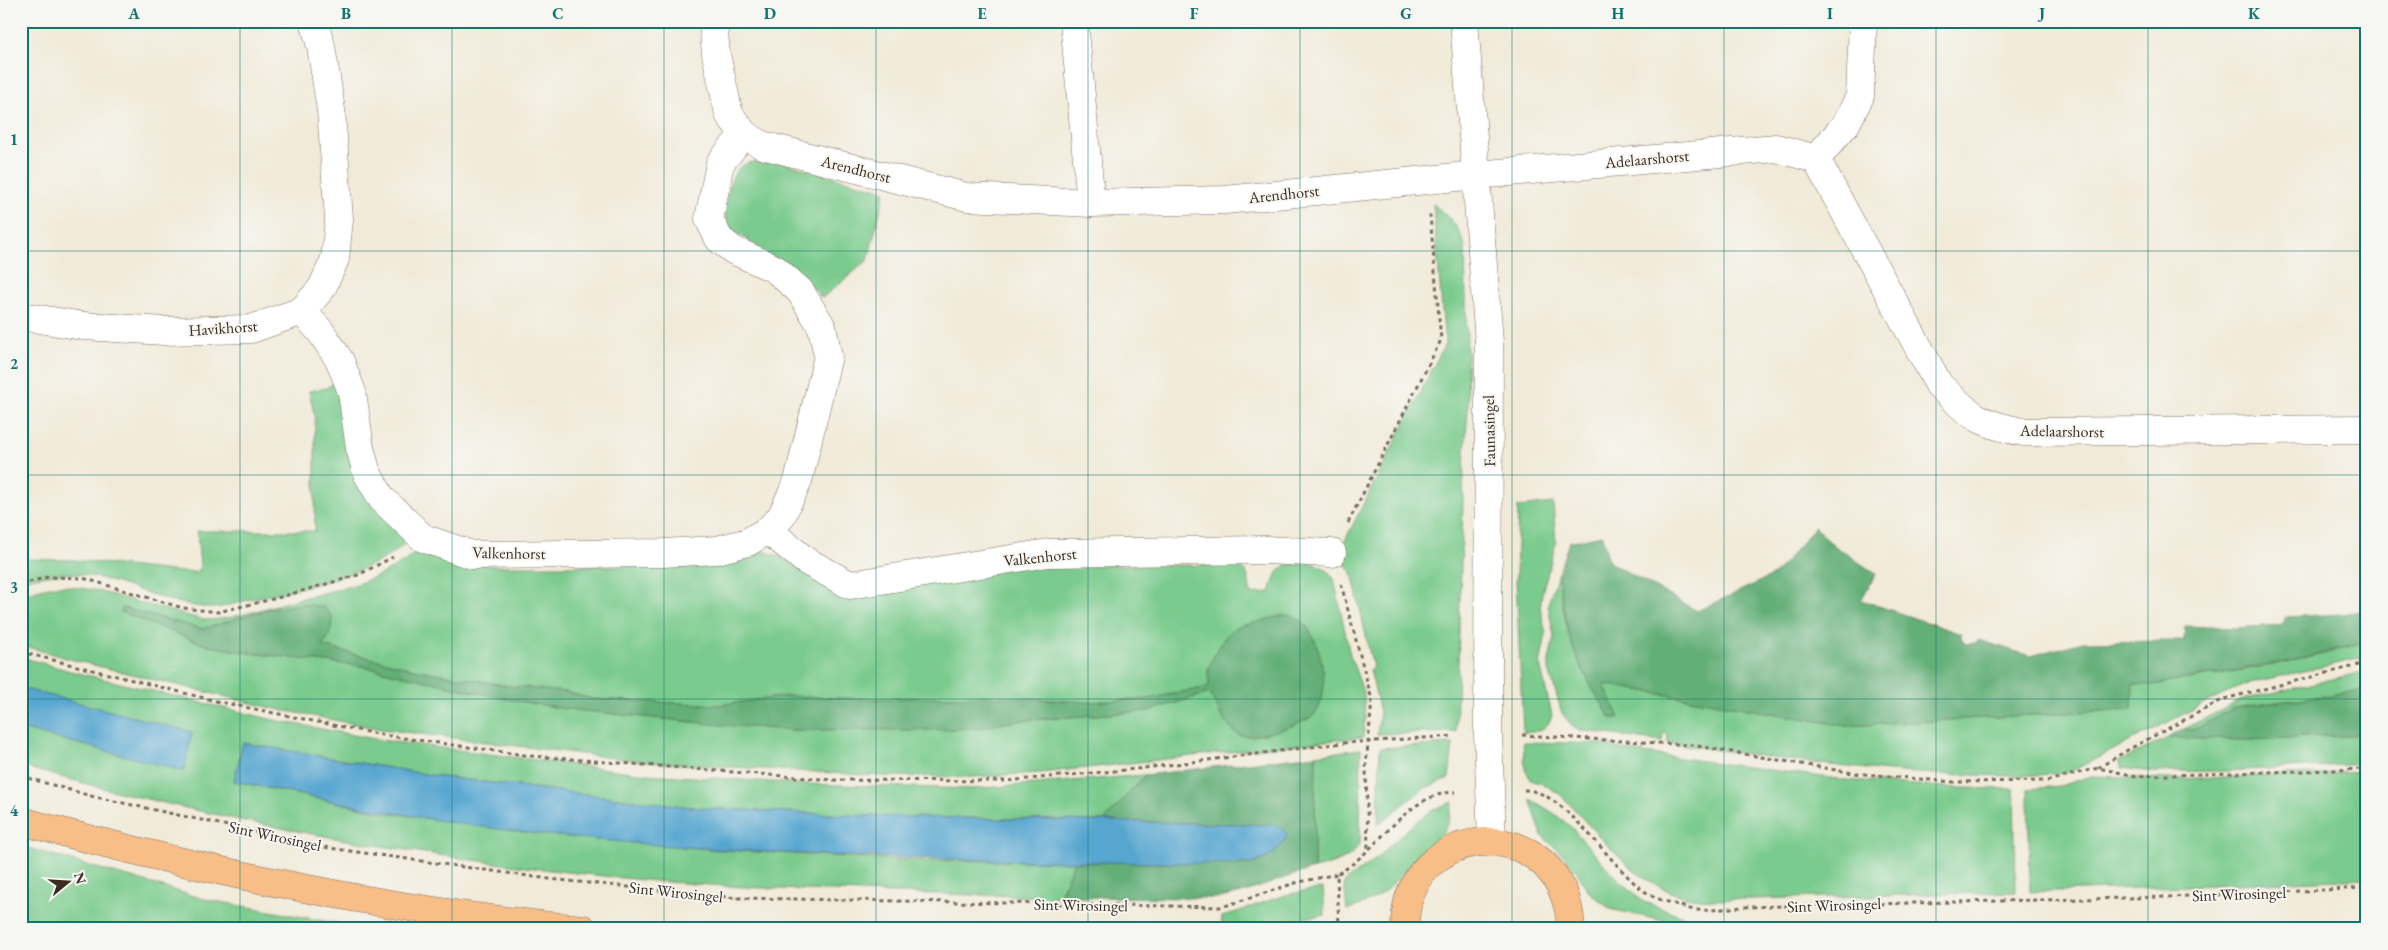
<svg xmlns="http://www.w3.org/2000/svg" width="2388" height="950" font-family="'EB Garamond',serif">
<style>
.green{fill:#7acb8d;stroke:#5a7a56;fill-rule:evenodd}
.forest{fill:#63af78;stroke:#4f6c4b}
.water{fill:#56a6d0;stroke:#486877}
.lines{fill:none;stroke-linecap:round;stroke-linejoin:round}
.minor-casing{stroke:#7b6d5f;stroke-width:29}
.major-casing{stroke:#7b6d5f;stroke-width:29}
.path{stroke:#7b6d5f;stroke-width:3;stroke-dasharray:4 4;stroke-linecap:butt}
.minor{stroke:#fff;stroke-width:28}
.major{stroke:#f7be87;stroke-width:28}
.grid{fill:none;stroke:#0f766e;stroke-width:1;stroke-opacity:0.55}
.labels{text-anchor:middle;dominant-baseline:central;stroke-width:4;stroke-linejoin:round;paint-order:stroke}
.street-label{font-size:16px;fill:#3b2a1e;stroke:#f6f6f2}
.neatline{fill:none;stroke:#0f766e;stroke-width:2}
.grid-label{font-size:16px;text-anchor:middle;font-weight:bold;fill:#0f766e}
</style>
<rect width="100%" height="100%" fill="#f6f6f2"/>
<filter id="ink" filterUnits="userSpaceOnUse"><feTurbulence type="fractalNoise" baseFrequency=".02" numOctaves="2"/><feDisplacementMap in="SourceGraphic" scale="10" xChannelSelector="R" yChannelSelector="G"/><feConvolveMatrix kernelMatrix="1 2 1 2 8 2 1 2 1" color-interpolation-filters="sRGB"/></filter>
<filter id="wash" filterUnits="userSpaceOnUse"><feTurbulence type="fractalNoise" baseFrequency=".0096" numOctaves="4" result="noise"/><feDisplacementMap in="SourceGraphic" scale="20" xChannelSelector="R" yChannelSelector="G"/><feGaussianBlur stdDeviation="1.12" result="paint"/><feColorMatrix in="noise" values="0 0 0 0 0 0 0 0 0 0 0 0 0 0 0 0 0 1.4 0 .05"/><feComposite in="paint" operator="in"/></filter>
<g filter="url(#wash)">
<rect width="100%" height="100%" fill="#f1ead8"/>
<g class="green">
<path d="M767 156 787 164 885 191 868 260 822 298 799 272 746 246 748 239C741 236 733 233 729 226 724 216 725 207 727 196 732 173 739 158 765 163Z"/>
<path d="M1433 204C1449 217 1459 226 1465 246L1468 407 1464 467 1456 732 1377 734 1380 712 1370 669 1373 667 1352 573 1338 554 1445 344Z"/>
<path d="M342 378 409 539C380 574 294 589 251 599 239 602 222 609 210 608 167 605 127 582 85 575 65 572 41 575 21 580V559L74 560 181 572H198L200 566 197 531H315V418L309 391 326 388Z"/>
<path d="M1553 503 1556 543 1543 589 1540 607 1546 634 1540 665 1552 715C1548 730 1537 732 1523 733L1516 577 1518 507Z"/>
<path d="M422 548 490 566H702L762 551 777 555 803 571 830 583 1019 566 1235 565C1252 571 1247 579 1251 594L1270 592 1276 574 1286 565 1312 563 1326 569 1334 579 1350 655 1364 694 1365 718 1363 737 1041 773 972 777 883 776 647 762 381 729 276 709 77 661 21 645V594L53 586H66L94 590 204 620C230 620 255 611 280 604 318 593 354 589 390 570 401 565 412 555 422 548ZM302 604 324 607 332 616 322 646 418 670 509 686 566 692 592 699 718 705 787 696 867 699 983 696 1088 702 1147 699 1209 687 1208 669 1219 646 1221 716 1210 693 1147 711 1016 721 979 728 793 730 723 725 566 709 506 699 361 666 250 653 205 645 123 608 203 629 269 609Z"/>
<path d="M1558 574C1561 593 1563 613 1568 631 1576 663 1594 691 1611 718H1619L1603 684 1847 726 2132 709V684L2153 685 2273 665 2324 654 2367 641V657L2250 683 2225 693 2072 771C2039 777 2007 776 1973 775 1871 774 1769 757 1668 743V734L1663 733 1662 742 1580 730 1572 726 1562 713 1549 670V661L1554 636 1548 604Z"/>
<path d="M21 657 74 672 274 720 380 740 646 774 805 784 972 789 1145 775 1104 821 869 816 700 808 443 777 243 743 234 781 382 812 547 835 720 850 904 860 1074 862 1059 897C910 893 760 892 612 877 412 856 214 821 21 766V729L183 770 192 733 21 688Z"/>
<polygon points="2367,671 2367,690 2234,708 2193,730 2184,729 2242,700"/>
<polygon points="2367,734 2367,764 2225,771 2155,772 2121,768 2118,762 2168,738 2248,740"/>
<path d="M1523 742 1604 744 1628 751 1845 780 1958 788 2014 789 2016 892 1713 900C1704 899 1693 899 1683 896 1632 882 1596 831 1561 795L1547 786 1531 780 1525 769Z"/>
<polygon points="1453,744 1449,778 1423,789 1378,825 1380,748"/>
<path d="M1361 749 1360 844C1351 860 1330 865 1314 869L1316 755Z"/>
<polygon points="2367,772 2367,879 2030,892 2028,789 2060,786 2092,776 2172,779"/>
<polygon points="1530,799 1552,812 1570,826 1611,872 1644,902 1691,919 1730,920 1727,929 1682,925 1610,909 1588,891 1577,872 1563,855 1542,836"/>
<path d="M1453 802C1450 813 1448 829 1439 837 1434 842 1428 844 1424 849 1397 879 1388 897 1347 910L1344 883C1352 875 1363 869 1372 862 1398 840 1419 812 1453 802Z"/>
<polygon points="21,846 204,899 369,929 21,929"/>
<polygon points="1323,888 1325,915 1238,927 1221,926 1222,917 1285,895"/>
</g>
<g class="forest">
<polygon points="1815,527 1832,544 1876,574 1861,600 1961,634 1961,638 1965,644 1975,643 1979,640 2030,656 2083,642 2184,641 2185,626 2235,628 2282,625 2285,617 2342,614 2367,610 2367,641 2301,659 2152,685 2133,684 2132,709 1847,726 1604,684 1619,718 1611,718 1592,688 1576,655 1568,632 1558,574 1569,542 1602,535 1609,562 1697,611 1774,575"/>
<path d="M302 604 324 607 332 616C332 629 330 637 322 646L418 670 509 686 566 692 592 699 718 705 787 696 867 699 983 696 1088 702 1147 699 1209 687C1209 681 1207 674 1209 668 1212 658 1225 632 1235 628 1244 624 1255 623 1265 620 1272 618 1283 614 1290 615 1320 621 1334 692 1315 714 1306 724 1248 742 1237 734 1223 724 1217 707 1210 693L1147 711 1016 721 979 728 931 730H793L723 725 566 709 506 699 361 666 250 653 205 645 121 612 122 608 203 629 268 609Z"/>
<polygon points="2367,690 2367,734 2248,740 2168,738 2184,729 2193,730 2234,708"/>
<path d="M1316 755 1314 869C1281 877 1252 893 1219 898L1060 897 1074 862 1252 864 1266 859 1277 825 1104 821 1145 775Z"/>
</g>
<g class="water">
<polygon points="21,688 192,732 184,771 21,729"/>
<path d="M243 743 443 777 700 808 869 816 1277 825 1285 830 1287 836C1279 852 1268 858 1252 864 1017 861 782 860 548 835 442 824 338 803 234 781Z"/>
</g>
</g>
<g filter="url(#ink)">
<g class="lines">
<g class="minor-casing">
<g id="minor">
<path d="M713 21 716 54 729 114 744 134 762 145 967 197 1091 203 1225 200 1477 175 1776 148 1816 159 1939 385C1971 416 1979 424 2024 432L2367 429"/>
<polyline points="1074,21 1091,203"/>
<polyline points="1464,21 1489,342 1488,734 1492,841"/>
<polyline points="1816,159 1846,124 1860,96 1863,21"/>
<polyline points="302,311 321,332 340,361 352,392 360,448 367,473 382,499 423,538 472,555 663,553 717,550 748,542 768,530 781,517 798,481 828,356 822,327 800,291 775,269 733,250 719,239 709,219 720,163 744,134"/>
<polyline points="21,316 83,326 165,331 251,329 302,311 322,288 335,259 339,219 331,110 321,46 314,21"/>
<polyline points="768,530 806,561 850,585 1048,553 1264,550 1332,553"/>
</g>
</g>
<g class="major-casing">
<g id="major">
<path d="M21 821C205 871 393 912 583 929"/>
<path d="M1405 929C1403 818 1565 808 1571 929"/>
</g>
</g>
<g class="path">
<polyline points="1348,523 1441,340 1430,215"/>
<polyline points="21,584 48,577 83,578 183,608 218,612 277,598 358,575 393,557"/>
<polyline points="1341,584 1372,700 1366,766 1368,851"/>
<polyline points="21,652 220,702 382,735 532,756 833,780 1006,781 1136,769 1343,743 1454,736"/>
<polyline points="1522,735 1692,745 1853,773 1953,782 2047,781 2098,768 2136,776 2367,769"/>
<polyline points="2098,768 2131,748 2224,699 2367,663"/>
<polyline points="21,776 91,796 329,848 549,879 738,898 1222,907 1295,883 1337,874"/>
<path d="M1524 790C1565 789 1611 869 1647 893 1656 899 1668 902 1678 905 1684 907 1691 910 1697 910 1712 911 1728 908 1742 907L2168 897 2367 888"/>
<path d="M1339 929 1337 874C1379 852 1404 794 1455 792"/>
</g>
<use href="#minor" class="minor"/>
<use href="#major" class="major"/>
</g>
</g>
<path class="grid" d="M240 21V929M452 21V929M664 21V929M876 21V929M1088 21V929M1300 21V929M1512 21V929M1724 21V929M1936 21V929M2148 21V929M21 251H2367M21 475H2367M21 699H2367"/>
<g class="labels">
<g class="street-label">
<text transform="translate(1647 159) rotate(-5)">Adelaarshorst</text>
<text transform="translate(856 169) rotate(14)">Arendhorst</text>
<text transform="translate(1284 194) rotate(-6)">Arendhorst</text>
<text transform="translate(223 328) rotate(-4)">Havikhorst</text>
<text transform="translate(1489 431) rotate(-91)">Faunasingel</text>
<text transform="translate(2062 431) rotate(1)">Adelaarshorst</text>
<text transform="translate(509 553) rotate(1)">Valkenhorst</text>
<text transform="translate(1040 557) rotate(-6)">Valkenhorst</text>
<text transform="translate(275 836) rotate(12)">Sint Wirosingel</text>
<text transform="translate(676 892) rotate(6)">Sint Wirosingel</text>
<text transform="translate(2239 894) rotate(-2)">Sint Wirosingel</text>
<text transform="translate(1081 905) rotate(1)">Sint Wirosingel</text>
<text transform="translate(1834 905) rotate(-2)">Sint Wirosingel</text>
</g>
</g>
<rect width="2388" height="950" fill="none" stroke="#f6f6f2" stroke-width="55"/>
<g transform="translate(68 882) rotate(72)" stroke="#f6f6f2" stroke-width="4" paint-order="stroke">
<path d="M0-4L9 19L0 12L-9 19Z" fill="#3b2a1e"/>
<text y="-8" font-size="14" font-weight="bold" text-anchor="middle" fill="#3b2a1e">N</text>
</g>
<rect x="28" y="28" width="2332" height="894" class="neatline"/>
<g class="grid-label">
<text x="134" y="19">A</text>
<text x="346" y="19">B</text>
<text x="558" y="19">C</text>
<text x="770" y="19">D</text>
<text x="982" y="19">E</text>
<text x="1194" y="19">F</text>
<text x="1406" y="19">G</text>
<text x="1618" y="19">H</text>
<text x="1830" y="19">I</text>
<text x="2042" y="19">J</text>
<text x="2254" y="19">K</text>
<text x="14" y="145">1</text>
<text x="14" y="369">2</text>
<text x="14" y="593">3</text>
<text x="14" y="816">4</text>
</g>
</svg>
